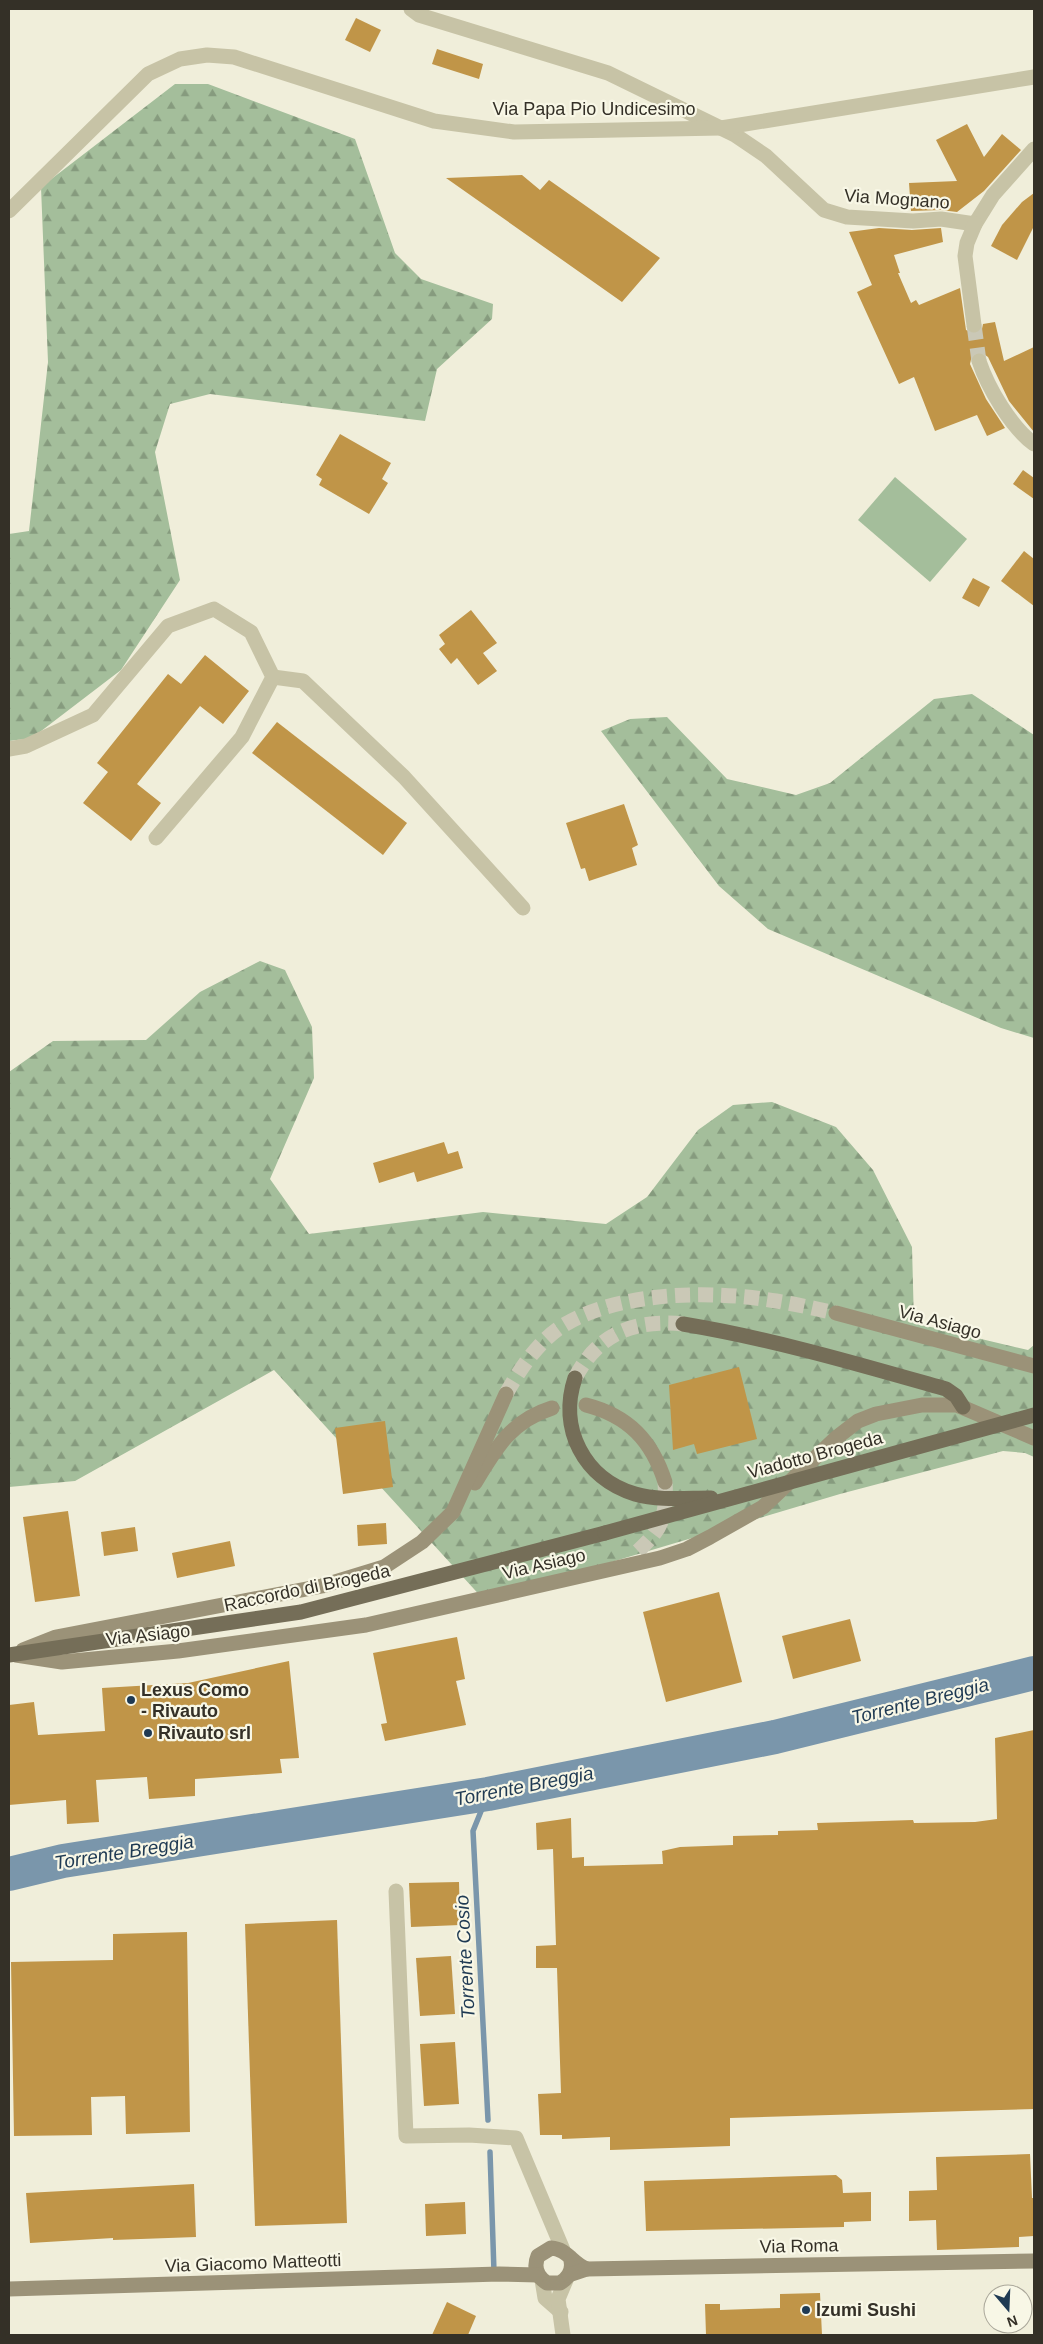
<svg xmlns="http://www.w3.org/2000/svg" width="1043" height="2344" font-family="Arial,sans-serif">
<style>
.green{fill:#a4be9b}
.forest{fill:url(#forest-firs)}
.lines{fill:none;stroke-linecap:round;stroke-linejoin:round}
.stream{stroke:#7a96ab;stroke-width:5.5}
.river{stroke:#7a96ab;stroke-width:34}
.building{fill:#c09548}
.street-tunnel{stroke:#cac8b6;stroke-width:15;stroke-dasharray:15 8;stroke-linecap:butt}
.secondary-tunnel{stroke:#cac8b6;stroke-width:15;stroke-dasharray:15 8;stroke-linecap:butt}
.primary-tunnel{stroke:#cac8b6;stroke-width:15;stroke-dasharray:15 8;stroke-linecap:butt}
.street{stroke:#c7c3a6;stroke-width:15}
.secondary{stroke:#9b9278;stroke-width:15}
.primary{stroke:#756e58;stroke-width:15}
.primary-bridge{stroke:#756e58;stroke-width:15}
.poi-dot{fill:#1f3a53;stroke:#f8f7e6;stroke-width:2}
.labels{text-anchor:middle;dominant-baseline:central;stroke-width:4.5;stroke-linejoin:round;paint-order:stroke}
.street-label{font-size:18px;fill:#343027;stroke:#f8f7e6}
.poi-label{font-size:18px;font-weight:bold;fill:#343027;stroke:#f8f7e6;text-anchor:start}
.water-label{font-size:19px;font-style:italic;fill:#1f3a53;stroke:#f8f7e6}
</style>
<defs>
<pattern id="forest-firs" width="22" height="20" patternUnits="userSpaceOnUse" patternTransform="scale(1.25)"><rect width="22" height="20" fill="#a4be9b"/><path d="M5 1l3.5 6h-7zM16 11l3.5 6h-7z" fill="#869b7e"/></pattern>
</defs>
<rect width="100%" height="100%" fill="#f0eeda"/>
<polygon class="green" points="895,477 967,539 930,582 858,520"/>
<g class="forest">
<polygon points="175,84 208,84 355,139 395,253 421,279 493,304 492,319 437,369 425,421 210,394 170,404 155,452 180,580 121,670 32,738 9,741 9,534 29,531 48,362 41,187"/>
<polygon points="972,694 1034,735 1034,1038 1001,1028 768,929 719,886 601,731 630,719 667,717 727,779 796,795 830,783 934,699"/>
<polygon points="260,961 285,970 312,1027 314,1078 270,1179 309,1234 483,1212 606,1224 647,1197 698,1130 733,1105 772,1102 836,1127 873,1170 912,1247 914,1323 1028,1350 1034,1345 1034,1457 1025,1453 1003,1451 840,1494 484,1600 274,1370 75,1481 9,1487 9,1072 53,1041 146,1040 200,992"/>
</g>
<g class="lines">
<g class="stream">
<polyline points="488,2120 473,1831 488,1794"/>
<polyline points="490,2152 494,2272"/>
</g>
<polyline class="river" points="9,1874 63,1861 488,1794 775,1737 1034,1673"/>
</g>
<g class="building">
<polygon points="356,18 381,30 370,52 345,40"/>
<polygon points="437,49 483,64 479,79 432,64"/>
<polygon points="967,124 984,157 1002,134 1021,150 984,191 957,212 941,210 911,211 909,183 957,181 936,140"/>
<polygon points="522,175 540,190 549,180 660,258 622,302 446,178"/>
<polygon points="1034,193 1034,226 1017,260 991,246 1002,225 1022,202"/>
<polygon points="879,228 912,230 941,228 943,242 894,255 900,273 898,273 911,303 916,300 919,305 960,288 966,330 976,334 982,329 983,324 995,322 1004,361 1034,347 1034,432 1009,401 988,357 981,352 972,355 970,364 986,399 1005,428 987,436 977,415 935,431 914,377 899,384 857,292 872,285 849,232"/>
<polygon points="340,434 391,463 382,479 388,483 369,514 319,485 322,479 316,475"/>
<polygon points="1023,470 1034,478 1034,499 1013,484"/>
<polygon points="1024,551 1034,559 1034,606 1001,581"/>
<polygon points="973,578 990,587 979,607 962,598"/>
<polygon points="471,610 497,643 483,653 497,671 478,685 457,658 451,664 439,649 445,644 439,635"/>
<polygon points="205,655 249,691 223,724 200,706 137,784 161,803 131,841 83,803 108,772 97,763 168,674 181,684"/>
<polygon points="277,722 407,823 383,855 252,753"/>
<polygon points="624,804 638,845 632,848 637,865 589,881 585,868 581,869 566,823"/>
<polygon points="444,1142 448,1154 458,1151 463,1168 417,1182 414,1172 379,1183 373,1163"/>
<polygon points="739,1367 757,1439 697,1454 694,1444 673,1450 669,1385"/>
<polygon points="385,1421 393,1487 343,1494 335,1428"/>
<polygon points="68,1511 80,1596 35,1602 23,1517"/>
<polygon points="386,1523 387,1544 358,1546 357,1525"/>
<polygon points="135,1527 138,1551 104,1556 101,1532"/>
<polygon points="230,1541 235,1566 177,1578 172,1553"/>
<polygon points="719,1592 742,1682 666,1702 643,1612"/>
<polygon points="850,1619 861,1661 793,1679 782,1636"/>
<polygon points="457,1637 465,1679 456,1681 466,1725 385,1741 381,1724 387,1723 373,1653"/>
<polygon points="289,1661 299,1758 280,1759 282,1773 195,1779 195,1796 149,1799 147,1777 96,1780 99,1822 67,1824 66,1800 9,1805 9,1705 34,1702 38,1735 105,1731 102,1688 188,1683"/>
<polygon points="1034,1730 1034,2109 730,2118 730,2146 610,2150 610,2137 562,2139 562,2135 540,2135 538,2094 561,2093 557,1968 536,1968 536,1946 556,1945 553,1849 537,1850 536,1823 571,1818 572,1858 584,1857 584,1866 663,1864 662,1851 680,1847 733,1845 733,1836 778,1835 778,1831 818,1830 817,1823 913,1820 914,1823 975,1822 997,1819 995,1738"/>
<polygon points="459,1882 460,1925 411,1927 409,1883"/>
<polygon points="337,1920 347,2223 255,2226 245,1924"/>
<polygon points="187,1932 190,2132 126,2134 125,2096 91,2097 92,2135 14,2136 11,1962 113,1960 113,1934"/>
<polygon points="451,1956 455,2014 420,2016 416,1958"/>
<polygon points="455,2042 459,2104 424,2106 420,2044"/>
<polygon points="1030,2154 1032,2198 1034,2198 1034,2236 1019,2237 1019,2247 937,2250 936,2220 909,2221 909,2191 937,2190 936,2157"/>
<polygon points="836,2175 842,2180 843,2193 871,2192 871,2221 844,2222 844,2227 646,2231 644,2181"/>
<polygon points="194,2184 196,2237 113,2240 113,2238 30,2243 26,2193"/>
<polygon points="465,2202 466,2234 426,2236 425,2204"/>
<polygon points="820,2293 822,2335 706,2335 705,2304 720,2304 720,2310 780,2308 780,2294"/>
<polygon points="447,2302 476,2316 468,2335 432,2335"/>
</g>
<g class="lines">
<polyline class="street-tunnel" points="974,325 979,361"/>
<g class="secondary-tunnel">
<path d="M506 1394C520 1369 539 1340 564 1325 620 1291 713 1290 776 1301 796 1304 816 1309 836 1313"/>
<path d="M638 1551C663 1528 667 1516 665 1482"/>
</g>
<path class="primary-tunnel" d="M575 1378C598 1334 633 1319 683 1324"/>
<g class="street">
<polyline points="411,9 419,15 608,73 735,135 766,156 824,210 847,217 913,221 941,219 975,224 993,195 1034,149"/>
<polyline points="9,211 148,74 180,59 207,55 234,57 434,121 514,132 721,128 1034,77"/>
<polyline points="974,325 965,256 967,243 975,224"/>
<path d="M979 361C988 388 1011 427 1034 444"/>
<polyline points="273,677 303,681 404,777 523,908"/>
<polyline points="9,749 26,746 93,715 168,626 214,609 251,632 273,677 242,737 156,838"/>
<polyline points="396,1891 406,2136 469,2135 516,2138 563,2250"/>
<polyline points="542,2280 545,2298 561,2312"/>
<polyline points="563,2335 558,2299 566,2280"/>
</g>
<g class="secondary">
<polyline points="836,1313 1034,1366"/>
<path d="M586 1405C629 1416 652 1441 665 1482"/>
<path d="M475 1483C496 1448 511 1421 552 1408"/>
<polyline points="23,1650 56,1637 322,1586 384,1567 422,1542 453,1512 506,1394"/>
<polyline points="16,1655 62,1662 178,1651 366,1625 660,1558 687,1549 710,1537 763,1507 836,1438 858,1421 876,1414 922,1405 957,1405 1034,1438"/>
<path d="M570 2257C574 2268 570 2277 560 2283H547C537 2277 533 2268 538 2256L551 2248C568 2249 572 2264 587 2269"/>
<polyline points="569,2275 587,2269 1034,2261"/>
<polyline points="9,2289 499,2274 538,2275"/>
</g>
<g class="primary">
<path d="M683 1324C773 1339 858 1364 946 1389L956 1396 963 1407"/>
<polyline points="9,1655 301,1612 605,1533"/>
</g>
<g class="primary-bridge">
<path d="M575 1378C558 1428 584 1479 635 1494 659 1501 686 1498 711 1498"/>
<polyline points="605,1533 1034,1415"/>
</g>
</g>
<g class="poi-dot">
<circle cx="131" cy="1700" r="5"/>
<circle cx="148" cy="1733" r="5"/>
<circle cx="806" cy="2310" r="5"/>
</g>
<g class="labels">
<g class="street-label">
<text x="594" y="109">Via Papa Pio Undicesimo</text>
<text transform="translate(897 199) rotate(4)">Via Mognano</text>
<text transform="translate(940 1322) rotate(15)">Via Asiago</text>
<text transform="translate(815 1455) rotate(-15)">Viadotto Brogeda</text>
<text transform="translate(544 1564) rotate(-13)">Via Asiago</text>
<text transform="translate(307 1588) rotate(-12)">Raccordo di Brogeda</text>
<text transform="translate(148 1635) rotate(-6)">Via Asiago</text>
<text transform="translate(799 2246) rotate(-1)">Via Roma</text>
<text transform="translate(253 2263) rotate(-2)">Via Giacomo Matteotti</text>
</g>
<g class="poi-label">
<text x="141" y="1690">Lexus Como<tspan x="141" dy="21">- Rivauto</tspan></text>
<text x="158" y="1733">Rivauto srl</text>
<text x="816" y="2310">Izumi Sushi</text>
</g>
<g class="water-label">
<text transform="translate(920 1701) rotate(-14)">Torrente Breggia</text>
<text transform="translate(524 1786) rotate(-11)">Torrente Breggia</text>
<text transform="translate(124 1852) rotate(-9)">Torrente Breggia</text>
<text transform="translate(465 1957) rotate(-93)">Torrente Cosio</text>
</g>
</g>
<rect width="1043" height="2344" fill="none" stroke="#343027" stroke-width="20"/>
<g transform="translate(1008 2309) rotate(161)"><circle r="24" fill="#f8f7e6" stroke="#aaa79a"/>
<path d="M0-4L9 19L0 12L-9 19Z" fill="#1f3a53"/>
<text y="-8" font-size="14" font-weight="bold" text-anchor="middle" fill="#343027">N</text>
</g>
</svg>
